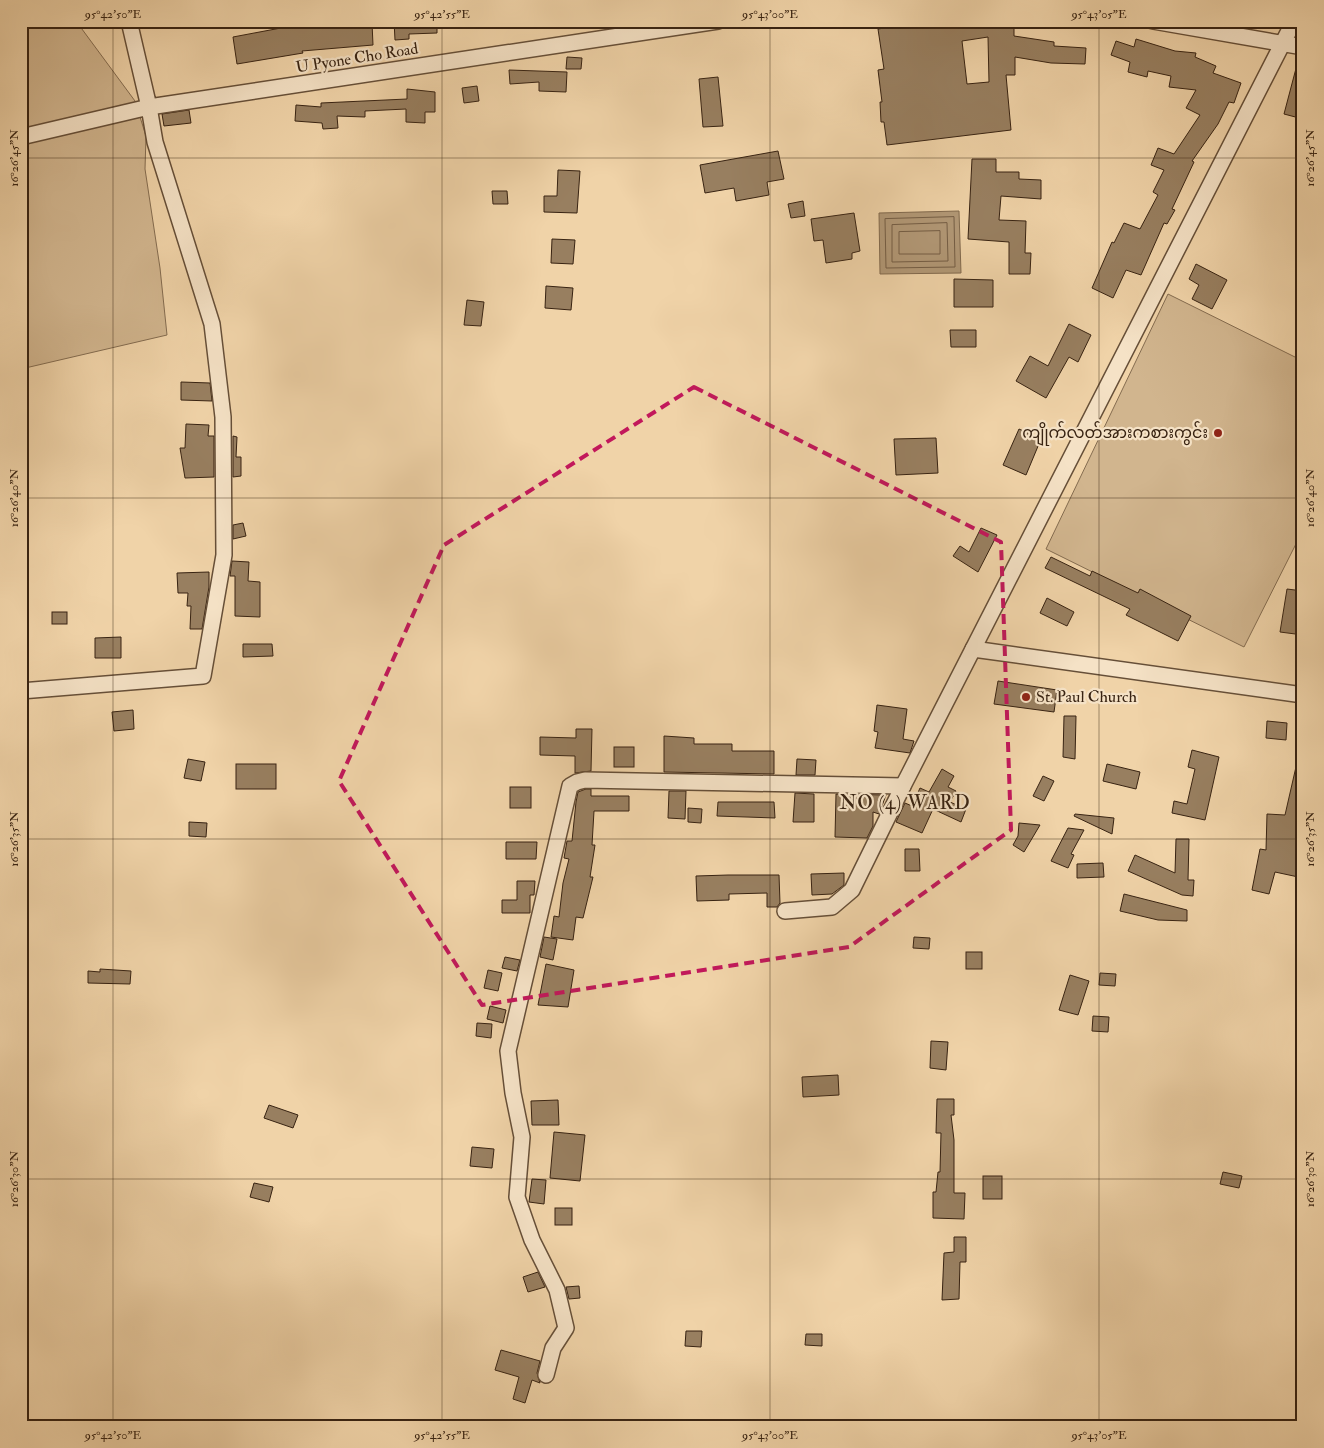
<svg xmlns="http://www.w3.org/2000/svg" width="1324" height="1448" font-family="'IM FELL Double Pica','Noto Sans Myanmar',serif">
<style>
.green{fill:#d1b58e;stroke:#846c50}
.water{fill:#b19775;stroke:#81694d}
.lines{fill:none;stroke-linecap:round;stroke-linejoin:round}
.shore{stroke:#745d44;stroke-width:1}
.building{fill:#987f60;stroke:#382312;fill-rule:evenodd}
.minor-casing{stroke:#664f38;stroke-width:18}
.minor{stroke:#f5e2c6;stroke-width:15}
.marked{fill:none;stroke:#c2185b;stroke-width:4;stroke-dasharray:10 6;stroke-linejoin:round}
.ticks{fill:none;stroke:#382312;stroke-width:1;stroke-opacity:0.45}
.poi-dot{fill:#8f2418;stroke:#f5e2c6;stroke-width:2}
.labels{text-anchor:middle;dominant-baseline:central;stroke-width:4.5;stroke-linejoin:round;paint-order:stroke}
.street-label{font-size:16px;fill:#382312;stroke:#f5e2c6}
.poi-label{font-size:16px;fill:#382312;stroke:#f5e2c6;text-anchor:end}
.quarter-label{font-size:19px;letter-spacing:1px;fill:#382312;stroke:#f5e2c6}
.neatline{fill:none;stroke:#382312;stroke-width:2}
.ticks-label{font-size:12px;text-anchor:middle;fill:#382312}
</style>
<rect width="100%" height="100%" fill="#f0d3a8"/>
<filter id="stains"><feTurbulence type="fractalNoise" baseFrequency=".004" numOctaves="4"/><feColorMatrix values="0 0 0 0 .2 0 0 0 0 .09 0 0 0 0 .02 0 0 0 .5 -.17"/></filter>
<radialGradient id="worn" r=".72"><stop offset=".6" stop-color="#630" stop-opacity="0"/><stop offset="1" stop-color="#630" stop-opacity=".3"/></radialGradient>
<g class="green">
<polygon points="21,21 76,21 135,101 146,136 145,169 160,268 167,335 21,369"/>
<polygon points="1168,294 1303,361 1303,530 1244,647 1046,549"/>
</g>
<polygon class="water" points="959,211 961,273 880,274 879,213"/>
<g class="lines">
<g class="shore">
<polygon points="954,217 955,267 886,268 885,219"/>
<polygon points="947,223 948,261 892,262 892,225"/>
<polygon points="940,231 940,254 899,254 899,232"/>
</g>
</g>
<g class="building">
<polygon points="318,21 334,21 334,24 372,23 373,45 302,51 303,53 237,64 233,37"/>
<polygon points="394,21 437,21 437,33 409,34 409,39 395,40"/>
<path d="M930 21H970L971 24 1014 23V36L1054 42V46L1086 48 1085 64 1051 63 1015 57V75H1006L1011 130 887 145 884 122H881L880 102H882L878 70 884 69 878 29ZM988 37 989 82 967 84 962 41Z"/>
<polygon points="1136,39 1175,51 1196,53 1195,57 1216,66 1213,73 1241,83 1234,103 1229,102 1218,124 1192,161 1194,162 1172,209 1175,210 1167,224 1164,223 1141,275 1126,270 1113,298 1092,288 1112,242 1114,243 1124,223 1140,229 1158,195 1153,192 1164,170 1151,165 1158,148 1174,154 1200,115 1186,108 1196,90 1169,87 1171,76 1148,71 1147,77 1128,72 1130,62 1111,55 1116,41 1134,47"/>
<polygon points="567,57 582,58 581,69 566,69"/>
<polygon points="1299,57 1303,58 1303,119 1284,114"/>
<polygon points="509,70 567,72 566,92 539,91 539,82 510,84"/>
<polygon points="718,77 723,126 703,127 699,79"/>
<polygon points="477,86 479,101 464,103 462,88"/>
<polygon points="407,89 435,92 435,112 425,112 425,123 406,122 406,109 365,111 365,117 337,116 338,128 323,129 322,123 295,121 296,105 321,107 321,103 407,99"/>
<polygon points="189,110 191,123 164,126 162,114"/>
<polygon points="778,151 784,179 767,182 769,195 736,201 734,188 705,193 700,165"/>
<polygon points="972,159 996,159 996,172 1019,172 1019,179 1041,180 1041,199 1001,196 999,220 1026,221 1025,253 1031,253 1030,274 1009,274 1009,242 968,239"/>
<polygon points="558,170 580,171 577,213 544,212 544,196 557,196"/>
<polygon points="492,191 507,191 508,204 493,204"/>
<polygon points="803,201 805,216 791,218 788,204"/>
<polygon points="854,213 860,251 852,253 852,259 826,263 823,240 814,241 811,219"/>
<polygon points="552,239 575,240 573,264 551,263"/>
<polygon points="1196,264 1227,280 1212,309 1192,299 1199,285 1189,279"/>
<polygon points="954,279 993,280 993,307 954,307"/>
<polygon points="546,286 573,288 571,310 545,308"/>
<polygon points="467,300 484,302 481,326 464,325"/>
<polygon points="1069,324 1091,335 1078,362 1069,357 1046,398 1016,381 1030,356 1048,366"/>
<polygon points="950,330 976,330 976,347 951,347"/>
<polygon points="181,382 210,383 212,401 181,400"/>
<polygon points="186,424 209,425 208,436 214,436 214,477 185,478 180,448 185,448"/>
<polygon points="1019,429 1041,439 1026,475 1003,465"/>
<polygon points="233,436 237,437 236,457 241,457 241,476 233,477"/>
<polygon points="936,438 938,473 896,475 894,439"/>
<polygon points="243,523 246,536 233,539 233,525"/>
<polygon points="981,528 997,535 978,572 953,556 960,546 969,552"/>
<polygon points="1051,557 1090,576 1092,571 1138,593 1140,589 1191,616 1178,641 1126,615 1130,609 1045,568"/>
<polygon points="232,561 249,562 248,581 260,582 260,617 235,616 235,576 230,576"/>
<polygon points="209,572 209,587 202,629 190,629 191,606 187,606 188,593 178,593 177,573"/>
<polygon points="1287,589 1303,591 1303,635 1280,632"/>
<polygon points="1047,598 1074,612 1067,626 1040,613"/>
<rect x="52" y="612" width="15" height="12"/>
<polygon points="121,637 121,658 95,658 95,638"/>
<polygon points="243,644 272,644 273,656 243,657"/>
<polygon points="998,681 1057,690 1054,712 994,704"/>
<polygon points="877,705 907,709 903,739 914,741 910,753 875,748 878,732 874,731"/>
<polygon points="133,710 134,729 114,731 112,712"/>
<polygon points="1064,716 1076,716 1075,759 1063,757"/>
<polygon points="1267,721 1287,723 1286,740 1266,738"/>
<polygon points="576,729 592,729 591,771 575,773 575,756 540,755 540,737 576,738"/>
<polygon points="664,736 694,738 694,744 732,744 732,751 774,751 774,774 664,772"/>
<rect x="614" y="747" width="20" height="20"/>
<polygon points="1192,750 1219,757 1205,820 1172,813 1174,801 1187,804 1195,769 1188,767"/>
<polygon points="1298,758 1303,759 1303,819 1301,819 1298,857 1303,858 1303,878 1275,872 1269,894 1252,890 1260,849 1266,850 1267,814 1285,815"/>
<polygon points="188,759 205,762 201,781 184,778"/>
<polygon points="797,759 816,760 815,775 796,775"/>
<rect x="236" y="764" width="40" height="25"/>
<polygon points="1107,764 1140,772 1136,789 1103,781"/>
<polygon points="942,769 954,776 948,787 956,791 950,802 966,809 961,822 933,809 922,833 896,822 905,803 912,806 920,788 929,792"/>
<polygon points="1043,776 1054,781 1044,801 1033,796"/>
<rect x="510" y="787" width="21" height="21"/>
<polygon points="586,789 591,789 591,796 629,796 629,811 594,811 592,845 595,845 590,877 593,877 583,918 576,917 573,940 551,937 554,916 559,917 563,883 569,859 564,858 567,841 572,841 576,802 578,792"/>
<polygon points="669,791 686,791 685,819 668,818"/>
<polygon points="795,793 814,794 814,822 793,822"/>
<polygon points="836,794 886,795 879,814 873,812 873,826 867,838 835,837"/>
<polygon points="718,802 774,802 775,818 717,816"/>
<polygon points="688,808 702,809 701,823 688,822"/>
<polygon points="1075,814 1114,818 1112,834 1074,816"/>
<polygon points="189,822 207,823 206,837 189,836"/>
<polygon points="1019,823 1040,825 1024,852 1013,845 1018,836"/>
<polygon points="1068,828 1084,830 1071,854 1074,855 1068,868 1051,861"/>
<polygon points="1176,839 1189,839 1188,880 1194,880 1193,896 1182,895 1128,871 1135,855 1175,873"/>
<polygon points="506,842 537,842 536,859 506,859"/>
<polygon points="905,849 919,849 920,871 905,871"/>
<polygon points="1103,863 1104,877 1077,878 1077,864"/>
<polygon points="844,873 844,885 832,894 812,895 811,874"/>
<polygon points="728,875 779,875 780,903 777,907 767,907 767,893 729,894 729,900 697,901 696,876"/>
<polygon points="517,881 535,881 534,895 530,895 530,913 502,913 502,900 517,900"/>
<polygon points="1124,894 1187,910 1187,921 1158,920 1120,911"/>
<polygon points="544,937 557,939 553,960 540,957"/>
<polygon points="914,937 930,938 929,949 913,948"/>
<rect x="966" y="952" width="16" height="17"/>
<polygon points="505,957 520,960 517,971 502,968"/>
<polygon points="546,964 574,970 568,1007 538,1005"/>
<polygon points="100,969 131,971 130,984 88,983 88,971 100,972"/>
<polygon points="488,970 502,973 498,991 484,988"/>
<polygon points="1100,973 1116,974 1115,986 1099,985"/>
<polygon points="1070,975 1089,981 1078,1015 1059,1010"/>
<polygon points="490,1006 506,1010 503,1023 487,1019"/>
<polygon points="1093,1016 1109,1017 1108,1032 1092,1031"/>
<polygon points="477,1023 492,1024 491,1038 476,1036"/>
<polygon points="931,1041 948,1042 946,1070 930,1068"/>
<polygon points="838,1075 839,1095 803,1097 802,1077"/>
<polygon points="937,1099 954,1099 954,1115 951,1115 954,1140 954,1193 965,1193 964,1219 933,1218 933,1192 936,1192 938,1172 940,1172 941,1133 936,1133"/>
<polygon points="558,1100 559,1125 532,1125 531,1101"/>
<polygon points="269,1105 298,1115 293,1128 264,1118"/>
<polygon points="554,1132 585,1135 580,1181 550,1178"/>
<polygon points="472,1147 494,1149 492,1168 470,1166"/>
<polygon points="1223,1172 1242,1176 1239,1188 1220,1184"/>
<rect x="983" y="1176" width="19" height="23"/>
<polygon points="532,1179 546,1180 544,1204 529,1202"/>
<polygon points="254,1183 273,1187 269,1202 250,1197"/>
<rect x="555" y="1208" width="17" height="17"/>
<polygon points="954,1237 966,1237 966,1262 960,1262 959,1299 942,1300 944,1253 954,1252"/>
<polygon points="538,1272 545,1287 528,1292 523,1277"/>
<polygon points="579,1286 580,1298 569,1299 566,1287"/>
<polygon points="686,1331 702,1331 701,1347 685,1346"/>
<polygon points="806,1334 822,1334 822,1346 805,1345"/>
<polygon points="501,1350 540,1361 537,1373 540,1383 532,1380 525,1403 513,1399 519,1377 495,1370"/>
</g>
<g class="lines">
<g class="minor-casing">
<g id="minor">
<polyline points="129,21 149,107 718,21"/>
<polyline points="1153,21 1303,47"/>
<polyline points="21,137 149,107 155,142 212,324 223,417 224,555 203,676 21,691"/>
<polyline points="973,649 1303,695"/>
<polyline points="785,911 832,907 852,890 903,786"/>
<polyline points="546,1375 553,1348 566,1328 557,1290 532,1240 517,1197 522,1137 513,1093 508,1051 570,786 577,782 585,780 903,786 1294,21"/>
</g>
</g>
<use href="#minor" class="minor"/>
</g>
<path class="marked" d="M694 387 1001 542 1011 830 849 947 482 1005 339 781 444 545Z"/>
<path class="ticks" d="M113 21V1427M442 21V1427M770 21V1427M1099 21V1427M21 158H1303M21 498H1303M21 839H1303M21 1179H1303"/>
<g class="poi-dot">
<circle cx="1218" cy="433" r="5"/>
<circle cx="1026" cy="697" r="5"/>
</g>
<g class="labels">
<g class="street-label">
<text transform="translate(357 58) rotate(-9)">U Pyone Cho Road</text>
</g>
<g class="poi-label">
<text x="1208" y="433">ကျိုက်လတ်အားကစားကွင်း</text>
<text x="1036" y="697" text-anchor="start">St. Paul Church</text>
</g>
<g class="quarter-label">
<text x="905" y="803">NO (4) WARD</text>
</g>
</g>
<rect width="1324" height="1448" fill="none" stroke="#f0d3a8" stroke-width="55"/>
<rect x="28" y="28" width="1268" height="1392" class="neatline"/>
<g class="ticks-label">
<text x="113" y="18">95°42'50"E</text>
<text x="442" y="18">95°42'55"E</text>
<text x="770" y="18">95°43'00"E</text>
<text x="1099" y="18">95°43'05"E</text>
<text transform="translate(14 158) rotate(-90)" y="4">16°26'45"N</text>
<text transform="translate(1310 158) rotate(-90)" y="4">16°26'45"N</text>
<text transform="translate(14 498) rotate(-90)" y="4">16°26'40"N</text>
<text transform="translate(1310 498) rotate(-90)" y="4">16°26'40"N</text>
<text transform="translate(14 839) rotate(-90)" y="4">16°26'35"N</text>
<text transform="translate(1310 839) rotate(-90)" y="4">16°26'35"N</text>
<text transform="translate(14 1179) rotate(-90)" y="4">16°26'30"N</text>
<text transform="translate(1310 1179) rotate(-90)" y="4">16°26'30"N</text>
<text x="113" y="1439">95°42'50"E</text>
<text x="442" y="1439">95°42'55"E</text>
<text x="770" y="1439">95°43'00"E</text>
<text x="1099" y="1439">95°43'05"E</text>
</g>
<rect width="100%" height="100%" filter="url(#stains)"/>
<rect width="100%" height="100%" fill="url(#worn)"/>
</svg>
